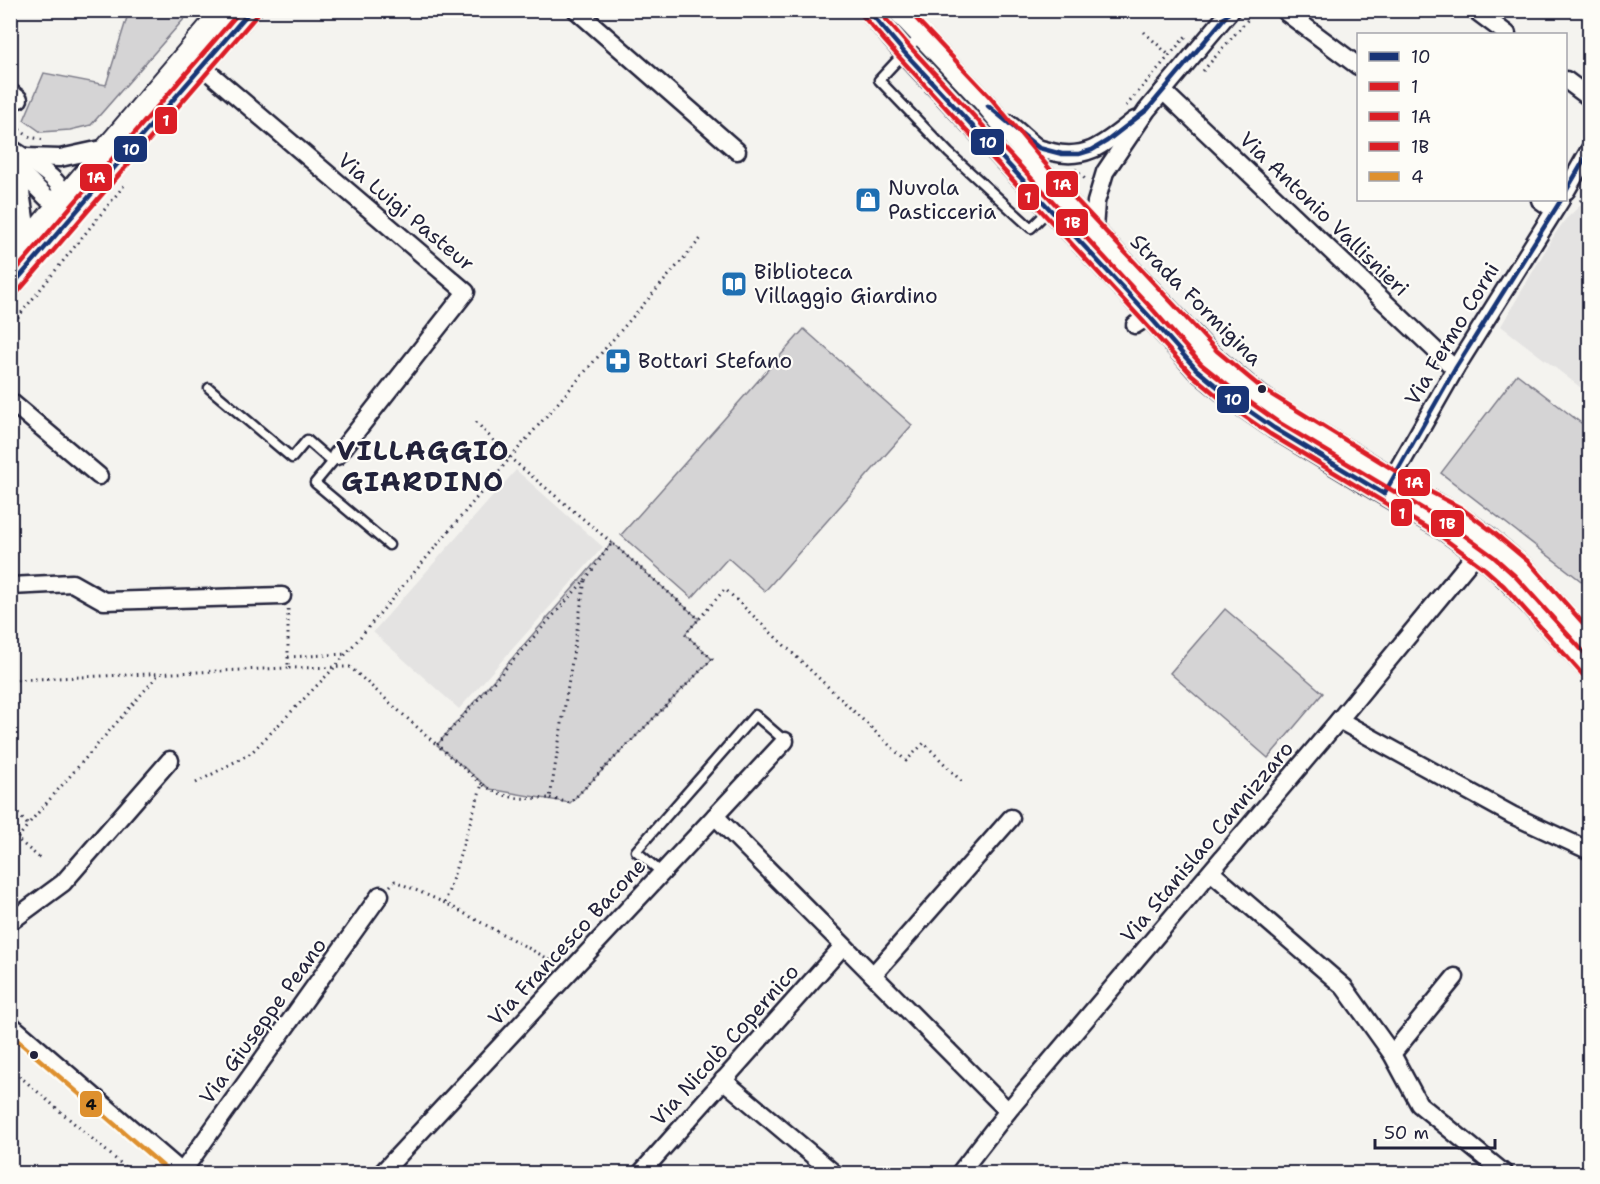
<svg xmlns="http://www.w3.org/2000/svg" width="1600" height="1184" font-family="'Shantell Sans',sans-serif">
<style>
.built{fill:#e4e3e2}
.green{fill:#d5d4d5;stroke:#7c7b88;stroke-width:1.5}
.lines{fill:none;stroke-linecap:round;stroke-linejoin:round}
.service-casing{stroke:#22223b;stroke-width:13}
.minor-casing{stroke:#22223b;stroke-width:21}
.tertiary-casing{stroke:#22223b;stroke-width:24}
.path{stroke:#22223b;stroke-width:3;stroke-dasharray:1.5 4.5;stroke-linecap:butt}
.service{stroke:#fdfcf7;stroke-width:8}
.minor{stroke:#fdfcf7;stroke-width:16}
.tertiary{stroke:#fdfcf7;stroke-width:20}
.bus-1-casing{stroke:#fdfcf7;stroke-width:9}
.bus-2-casing{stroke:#fdfcf7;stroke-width:9}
.bus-3-casing{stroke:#fdfcf7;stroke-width:9}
.bus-4-casing{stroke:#fdfcf7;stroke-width:9}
.bus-5-casing{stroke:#fdfcf7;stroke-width:9}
.bus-1{stroke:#193476;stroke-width:4.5}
.bus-2{stroke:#db1e26;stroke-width:4.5}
.bus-3{stroke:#db1e26;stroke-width:4.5}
.bus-4{stroke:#db1e26;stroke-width:4.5}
.bus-5{stroke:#de902d;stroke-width:4.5}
.bus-dot{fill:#22223b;stroke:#fdfcf7;stroke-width:2}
.labels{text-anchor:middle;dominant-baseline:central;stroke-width:4.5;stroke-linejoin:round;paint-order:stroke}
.poi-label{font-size:21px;fill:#22223b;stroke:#fdfcf7;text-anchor:start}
.street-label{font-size:21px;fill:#22223b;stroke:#fdfcf7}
.district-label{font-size:27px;font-weight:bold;letter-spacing:1.5px;fill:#22223b;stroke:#fdfcf7}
.line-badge{stroke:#fdfcf7;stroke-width:2}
.badge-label{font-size:16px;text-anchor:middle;font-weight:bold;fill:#fff}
.pale-badge-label{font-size:16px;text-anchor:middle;font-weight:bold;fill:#111}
</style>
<rect width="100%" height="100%" fill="#f4f3ef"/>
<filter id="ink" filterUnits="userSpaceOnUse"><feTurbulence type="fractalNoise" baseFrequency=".0167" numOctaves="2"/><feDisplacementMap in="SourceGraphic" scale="12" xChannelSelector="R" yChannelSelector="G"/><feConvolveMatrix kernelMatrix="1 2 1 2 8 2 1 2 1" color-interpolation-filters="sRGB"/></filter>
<g filter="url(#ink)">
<g class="built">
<polygon points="1589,197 1589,394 1501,326 1555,234 1565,220"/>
<polygon points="516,470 603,547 459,709 373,632"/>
</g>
<g class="green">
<polygon points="129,11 191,11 91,125 70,130 41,132 24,120 44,73 106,85"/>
<polygon points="804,329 912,425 765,591 728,558 692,598 621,535"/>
<polygon points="1517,374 1589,429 1589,587 1441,473"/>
<polygon points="612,543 699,619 685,634 712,659 570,803 490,789 437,745"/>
<polygon points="1225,609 1323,693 1268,758 1170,673"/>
</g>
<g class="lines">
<g class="service-casing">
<g id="service">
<polyline points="920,36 879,80 949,153 1031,228 1050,209"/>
<polyline points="209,388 292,458 307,440 332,462"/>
<polyline points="335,459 315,483 389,545"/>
<polyline points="662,873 636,851 755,715 785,741"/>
</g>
</g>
<g class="minor-casing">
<g id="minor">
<polyline points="576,10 737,151"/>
<polyline points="1475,10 1507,34"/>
<polyline points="1287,13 1358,66"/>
<polyline points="192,58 466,292 337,456"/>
<polyline points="1566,80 1590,98"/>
<polyline points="1163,91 1455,369"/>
<polyline points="10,92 19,99"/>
<path d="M1009 124C1019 131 1028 141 1038 148 1042 150 1047 150 1052 152 1089 161 1107 141 1135 120"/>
<path d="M10 148C20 154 55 177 59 186 63 193 63 202 64 209"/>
<polyline points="25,157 60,158 106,148"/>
<polyline points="17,165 25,219 21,249"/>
<polyline points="18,166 22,173 47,198 63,200"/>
<polyline points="1566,191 1590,149"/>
<polyline points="1540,200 1554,210"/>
<polyline points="1094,229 1096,202 1105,172 1147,110 1231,10"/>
<polyline points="1135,325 1159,310"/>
<polyline points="10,401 99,476"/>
<polyline points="1387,488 1455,369 1561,200"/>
<polyline points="10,586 72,583 104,601 282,596"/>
<polyline points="1339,720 1512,815 1590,851"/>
<polyline points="715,816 1008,1111"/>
<polyline points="1211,872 1344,987 1392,1054 1419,1104 1505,1174"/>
<polyline points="10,922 63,883 170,760"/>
<polyline points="873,975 1011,818"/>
<polyline points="10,1024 184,1174"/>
<polyline points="1392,1054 1455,977"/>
<polyline points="723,1080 835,1174"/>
<polyline points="182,1172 380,895"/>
<polyline points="381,1174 785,741"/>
<polyline points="640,1174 843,946"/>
<polyline points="959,1174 1008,1111 1339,720 1485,543"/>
</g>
</g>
<g class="tertiary-casing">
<g id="tertiary">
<polyline points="868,10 904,52 1149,316 1196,369 1232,399 1274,428 1365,483 1446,531 1490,563 1509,581 1590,671"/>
<polyline points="897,10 984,102 1062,196 1212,356 1260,396 1286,413 1421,495 1457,515 1489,538 1524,568 1590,643"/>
<polyline points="10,261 223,10"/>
<polyline points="10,289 64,225 251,10"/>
</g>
</g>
<g class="path">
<polyline points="10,21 12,10"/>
<polyline points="1144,32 1169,55"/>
<polyline points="1203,71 1256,10"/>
<polyline points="1126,106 1186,36"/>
<polyline points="10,122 29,137 45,140"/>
<polyline points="1075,169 1087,181"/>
<polyline points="1580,201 1590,191"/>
<polyline points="10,327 126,183"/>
<polyline points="476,422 510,458 612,543"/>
<polyline points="585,580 612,543 699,619 725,589 906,761 924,743 964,784"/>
<polyline points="288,609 288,668 350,667 437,745"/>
<polyline points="288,657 346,654"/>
<polyline points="10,698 11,680 288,668"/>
<polyline points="196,783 251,753 335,667 510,458 703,236"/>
<path d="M482 784 437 745 585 580 550 798C521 799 506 800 482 784L445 903 556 963"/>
<polyline points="550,798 570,803 712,659 685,634 699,619"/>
<polyline points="10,805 28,825 17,839 41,859"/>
<polyline points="30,822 159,674"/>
<polyline points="390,886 395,881 445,903"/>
<polyline points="10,1068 133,1174"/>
</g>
<use href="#service" class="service"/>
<use href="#minor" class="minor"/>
<use href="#tertiary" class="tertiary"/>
<g class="bus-1-casing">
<g id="bus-1">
<polyline points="868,10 904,52 1149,316 1196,369 1232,399 1274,428 1384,494"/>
<polyline points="988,106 1039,148 1062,154 1079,154 1092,150 1107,141 1147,110 1231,10"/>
<polyline points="1566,191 1590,150"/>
<polyline points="10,288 251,10"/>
<polyline points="1384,494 1455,369 1561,200"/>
</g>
</g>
<g class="bus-2-casing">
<g id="bus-2">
<polyline points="862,15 899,57 1143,321 1191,374 1228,405 1270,434 1442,537 1485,569 1504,586 1584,676"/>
<polyline points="16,294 257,15"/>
</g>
</g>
<g class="bus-3-casing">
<g id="bus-3">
<polyline points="908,10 990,97 1068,191 1217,351 1264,390 1425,489 1461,508 1493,532 1530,563 1590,631"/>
<polyline points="10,277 241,10"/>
</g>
</g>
<g class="bus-4-casing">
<polyline id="bus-4" points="878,10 910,47 1154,311 1201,364 1237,393 1278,422 1450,525 1494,557 1515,576 1590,659"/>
</g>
<g class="bus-5-casing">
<g id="bus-5">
<polyline points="10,172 17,219 14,248"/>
<polyline points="10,1034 172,1174"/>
</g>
</g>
<use href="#bus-1" class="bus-1"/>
<use href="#bus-2" class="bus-2"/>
<use href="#bus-3" class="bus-3"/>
<use href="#bus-4" class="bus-4"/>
<use href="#bus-5" class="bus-5"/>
</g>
</g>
<defs>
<g id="shop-square" transform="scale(1.35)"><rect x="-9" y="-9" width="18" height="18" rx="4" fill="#1f6fb2" stroke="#fdfcf7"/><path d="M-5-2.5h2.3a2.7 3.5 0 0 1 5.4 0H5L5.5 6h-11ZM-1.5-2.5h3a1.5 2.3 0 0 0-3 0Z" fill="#fff"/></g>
<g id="library-square" transform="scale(1.35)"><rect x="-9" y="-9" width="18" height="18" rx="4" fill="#1f6fb2" stroke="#fdfcf7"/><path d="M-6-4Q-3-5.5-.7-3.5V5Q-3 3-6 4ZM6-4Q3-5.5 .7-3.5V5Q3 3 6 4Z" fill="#fff"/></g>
<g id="pharmacy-square" transform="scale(1.35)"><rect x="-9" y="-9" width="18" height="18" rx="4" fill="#1f6fb2" stroke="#fdfcf7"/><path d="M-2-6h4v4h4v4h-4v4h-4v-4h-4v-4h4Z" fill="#fff"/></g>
</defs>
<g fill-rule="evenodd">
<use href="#shop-square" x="868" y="200"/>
<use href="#library-square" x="734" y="284"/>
<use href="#pharmacy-square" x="618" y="361"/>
</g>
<g class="bus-dot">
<circle cx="1262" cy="389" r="5"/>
<circle cx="34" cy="1055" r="5"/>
</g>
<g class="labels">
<g class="poi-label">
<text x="888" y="188">Nuvola<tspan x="888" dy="24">Pasticceria</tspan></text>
<text x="754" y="272">Biblioteca<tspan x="754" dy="24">Villaggio Giardino</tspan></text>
<text x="638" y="361">Bottari Stefano</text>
</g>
<g class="street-label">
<text transform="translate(406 212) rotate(40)">Via Luigi Pasteur</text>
<text transform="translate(1324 214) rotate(44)">Via Antonio Vallisnieri</text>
<text transform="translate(1196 300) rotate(45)">Strada Formigina</text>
<text transform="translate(1452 334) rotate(-59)">Via Fermo Corni</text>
<text transform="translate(1207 842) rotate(-50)">Via Stanislao Cannizzaro</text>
<text transform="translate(567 942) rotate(-47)">Via Francesco Bacone</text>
<text transform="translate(263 1021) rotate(-54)">Via Giuseppe Peano</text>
<text transform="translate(725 1045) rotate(-48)">Via Nicolò Copernico</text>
</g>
<g class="district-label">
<text x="423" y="450">VILLAGGIO<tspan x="423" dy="31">GIARDINO</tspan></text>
</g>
</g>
<g class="line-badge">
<rect x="154" y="106" width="24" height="29" rx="6" fill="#db1e26"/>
<rect x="970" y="128" width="35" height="28" rx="6" fill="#193476"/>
<rect x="113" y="135" width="35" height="28" rx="6" fill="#193476"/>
<rect x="79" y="163" width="34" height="29" rx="6" fill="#db1e26"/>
<rect x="1045" y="170" width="34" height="28" rx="6" fill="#db1e26"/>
<rect x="1017" y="183" width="23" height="28" rx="6" fill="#db1e26"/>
<rect x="1055" y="208" width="34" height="29" rx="6" fill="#db1e26"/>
<rect x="1216" y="385" width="34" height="29" rx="6" fill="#193476"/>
<rect x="1397" y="468" width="34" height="29" rx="6" fill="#db1e26"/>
<rect x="1390" y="498" width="23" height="29" rx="6" fill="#db1e26"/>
<rect x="1430" y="509" width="35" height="29" rx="6" fill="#db1e26"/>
<rect x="79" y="1090" width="24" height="28" rx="6" fill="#de902d"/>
</g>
<g class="badge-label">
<text x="166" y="126">1</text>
<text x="988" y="148">10</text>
<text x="131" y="155">10</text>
<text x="96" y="183">1A</text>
<text x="1062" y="190">1A</text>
<text x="1028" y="203">1</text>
<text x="1072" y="228">1B</text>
<text x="1233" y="405">10</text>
<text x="1414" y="488">1A</text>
<text x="1402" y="519">1</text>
<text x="1447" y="529">1B</text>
</g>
<g class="pale-badge-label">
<text x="91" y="1110">4</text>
</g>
<rect width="1600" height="1184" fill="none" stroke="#fdfcf7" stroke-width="36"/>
<rect x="18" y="18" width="1564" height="1148" fill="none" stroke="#22223b" stroke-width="2" filter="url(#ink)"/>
<rect x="1357" y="33" width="210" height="168" fill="#fdfcf7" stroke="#a5a5ac" stroke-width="1.5"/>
<rect x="1369" y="52" width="30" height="9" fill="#193476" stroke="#a5a5ac" stroke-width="1.5"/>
<text x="1411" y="63" font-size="18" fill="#22223b">10</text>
<rect x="1369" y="82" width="30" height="9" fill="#db1e26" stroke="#a5a5ac" stroke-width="1.5"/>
<text x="1411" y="93" font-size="18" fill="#22223b">1</text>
<rect x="1369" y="112" width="30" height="9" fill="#db1e26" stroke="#a5a5ac" stroke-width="1.5"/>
<text x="1411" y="123" font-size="18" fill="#22223b">1A</text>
<rect x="1369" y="142" width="30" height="9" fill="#db1e26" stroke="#a5a5ac" stroke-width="1.5"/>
<text x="1411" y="153" font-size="18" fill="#22223b">1B</text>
<rect x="1369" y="172" width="30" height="9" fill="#de902d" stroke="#a5a5ac" stroke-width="1.5"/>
<text x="1411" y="183" font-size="18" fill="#22223b">4</text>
<path d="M1375 1139v9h120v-9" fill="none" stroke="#22223b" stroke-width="3"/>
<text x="1384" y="1139" font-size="18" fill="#22223b" stroke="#fdfcf7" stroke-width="4.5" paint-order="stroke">50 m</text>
</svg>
